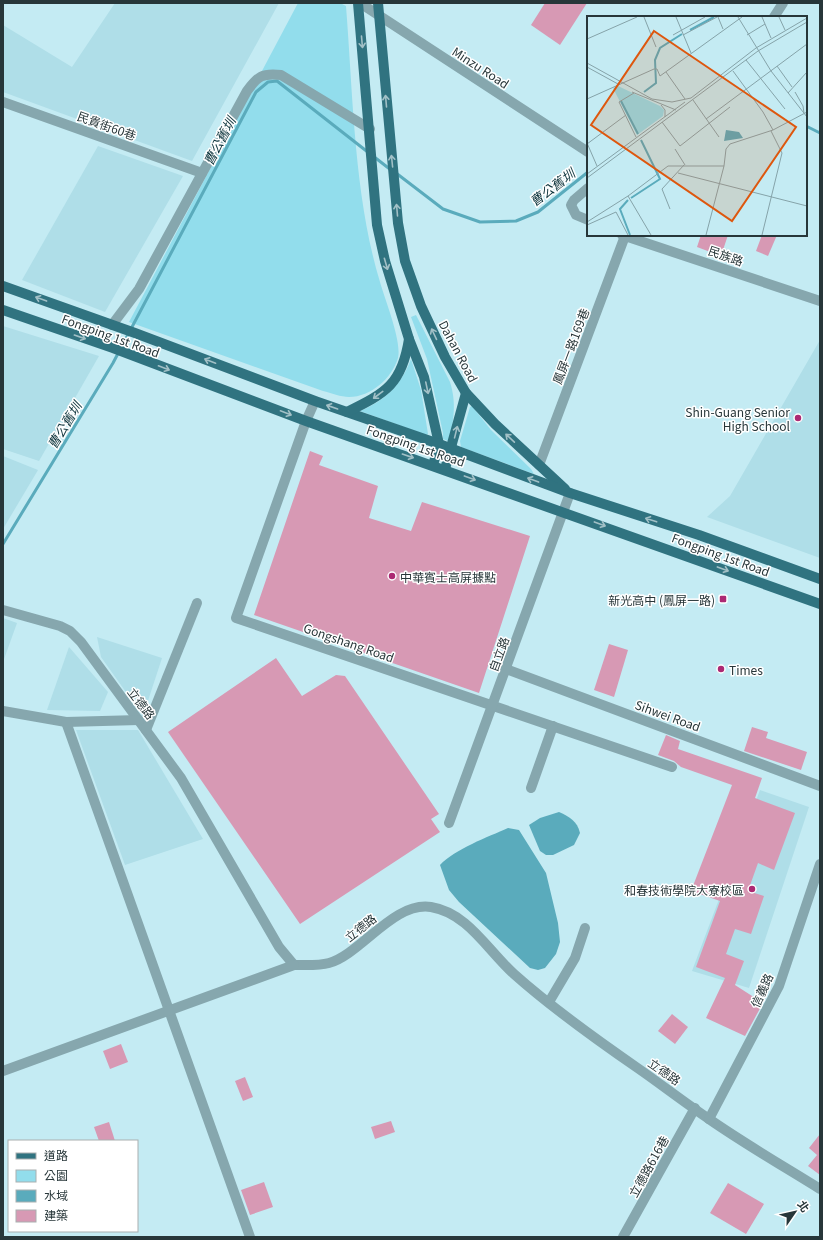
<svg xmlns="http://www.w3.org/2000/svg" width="823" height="1240" font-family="Georgia,'Noto Sans TC',serif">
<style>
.built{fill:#afdee8}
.green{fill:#92ddec}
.water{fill:#5aabbc}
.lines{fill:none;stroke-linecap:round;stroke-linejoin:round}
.stream{stroke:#5aabbc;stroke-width:3}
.building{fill:#d799b4}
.minor{stroke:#86a7ae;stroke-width:10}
.primary{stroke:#307380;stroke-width:10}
.oneway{stroke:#a2c0c6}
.poi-dot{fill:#ac2973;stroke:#fff;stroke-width:1.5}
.labels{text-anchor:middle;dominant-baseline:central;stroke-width:3;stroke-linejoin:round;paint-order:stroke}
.street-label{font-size:12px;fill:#273639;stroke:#fff}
.poi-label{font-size:12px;fill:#273639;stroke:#fff;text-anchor:end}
.water-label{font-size:13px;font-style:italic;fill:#0f363e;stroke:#fff}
.inset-river{fill:none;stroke:#5aabbc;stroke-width:2}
.inset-road{fill:none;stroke:#85a3a9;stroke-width:1}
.view{fill:#de570e;fill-opacity:0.15;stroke:#de570e;stroke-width:2}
.inset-edge{fill:none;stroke:#273639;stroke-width:2}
</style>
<rect width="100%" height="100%" fill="#c4ebf3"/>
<g class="built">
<polygon points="115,3 279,3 192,161 3,92 3,25 72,67"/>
<polygon points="98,146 183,176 105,312 22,280"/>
<polygon points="3,326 99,356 39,461 3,449"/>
<polygon points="820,340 820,558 707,517 730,496"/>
<polygon points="3,456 38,470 3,529"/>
<polygon points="3,618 17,623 3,662"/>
<polygon points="97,637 162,658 143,716 101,657"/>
<polygon points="69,647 108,692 100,711 47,710"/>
<polygon points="76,730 138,730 203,839 125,865"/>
<polygon points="760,790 809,807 749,988 692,971"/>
</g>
<g class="green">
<path d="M298 3H340L346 6C353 95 354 197 380 282 385 300 402 341 398 358 392 378 371 397 349 397 341 397 331 393 323 391L129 322Z"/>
<path d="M416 315 450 382C457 404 453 420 450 442L443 439V433L427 359 411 317Z"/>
<path d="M411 359 421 390 428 434 426 435 360 411C386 400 401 385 411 359Z"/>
<polygon points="472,406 491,430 531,469 534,474 461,447 460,441 470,407"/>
</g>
<g class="water">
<path d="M559 812C570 817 577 821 580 833L574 845 553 855H546L540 851 529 825 540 818Z"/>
<path d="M508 828 519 830 546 873 558 923 560 942 556 954 545 968 538 970 530 968 459 902 449 890 440 865C455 849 488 837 508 828Z"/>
</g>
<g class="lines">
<g class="stream">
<polyline points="806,126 820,133"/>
<polyline points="373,156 391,170"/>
<polyline points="396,173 443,209 480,222 516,221 538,212 588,172"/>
<polyline points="3,544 113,363 256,92 268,82 277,81 369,153"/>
</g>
</g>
<g class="building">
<polygon points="545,3 587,3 560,45 531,25"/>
<polygon points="701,235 728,235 721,256 697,247"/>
<polygon points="762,235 777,235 768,256 756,251"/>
<polygon points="310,451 323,456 319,465 378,486 369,518 411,531 422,502 530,536 479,693 254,615"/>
<polygon points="609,644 628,650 614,697 594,690"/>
<polygon points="276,658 302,696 336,675 345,676 439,814 431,819 440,832 300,924 168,732"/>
<polygon points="752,727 768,732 766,738 807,752 801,770 744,751"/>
<polygon points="666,735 680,741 678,749 762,778 755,798 795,813 774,870 758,863 748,891 764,896 751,934 735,929 726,954 744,961 735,985 763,1003 745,1036 706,1018 725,978 696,967 720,901 691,891 732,785 681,767 674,761 658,755"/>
<polygon points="672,1014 688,1027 675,1044 658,1031"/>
<polygon points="121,1044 128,1062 110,1069 103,1051"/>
<polygon points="245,1077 253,1097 243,1101 235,1081"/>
<polygon points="391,1121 395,1132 375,1139 371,1127"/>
<polygon points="109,1122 115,1141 99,1141 94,1127"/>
<polygon points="820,1134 820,1175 808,1166 817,1155 809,1148"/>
<polygon points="264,1182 273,1207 250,1215 241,1190"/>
<polygon points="728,1183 764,1204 746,1234 710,1213"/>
</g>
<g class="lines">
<g class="minor">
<polyline points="360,3 588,152"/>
<polyline points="774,17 783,3"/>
<polyline points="3,102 202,173"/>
<polyline points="588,188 574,200 571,205 576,215 588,220"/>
<polyline points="622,235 820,301"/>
<path d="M112 325 139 289 247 91C258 76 262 73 281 75L370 129"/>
<polyline points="315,401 306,421 236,618 672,767"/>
<polyline points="539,465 625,236"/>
<path d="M3 610 60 626 70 631 81 642 181 778 279 947 294 965C305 965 318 966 329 963 361 954 394 901 431 907 468 913 488 951 514 974 552 1008 597 1040 639 1069 662 1085 685 1103 709 1119 745 1144 783 1166 820 1189"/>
<polyline points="506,669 820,786"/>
<polyline points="3,711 66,722 139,720"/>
<polyline points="66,722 250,1237"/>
<polyline points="146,730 197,603"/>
<polyline points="531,788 553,726"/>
<polyline points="449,823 570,493"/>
<polyline points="549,1002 575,958 585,928"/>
<polyline points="3,1071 294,965"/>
<polyline points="709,1119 779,986 820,864"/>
<polyline points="623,1237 695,1108"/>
</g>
<g class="primary">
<polyline points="358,3 377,225 385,261 409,339 424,377 439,444 433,465"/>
<polyline points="378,3 398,223 405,261 421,306 445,357 466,393 495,424 565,489"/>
<polyline points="3,286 135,333 315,401 439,444 570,493 699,535 820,579"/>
<polyline points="3,310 113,348 306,421 820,604"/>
<path d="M347 412C386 393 402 384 409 339"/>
<polyline points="445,469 466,393"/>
</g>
</g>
<defs><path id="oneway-shaft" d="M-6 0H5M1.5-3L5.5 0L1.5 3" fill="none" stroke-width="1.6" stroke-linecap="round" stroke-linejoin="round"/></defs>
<g class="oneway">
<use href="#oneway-shaft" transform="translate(362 42) rotate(85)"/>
<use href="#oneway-shaft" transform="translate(386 101) rotate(-95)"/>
<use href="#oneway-shaft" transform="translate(392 161) rotate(-96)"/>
<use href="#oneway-shaft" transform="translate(397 210) rotate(-95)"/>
<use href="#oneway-shaft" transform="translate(386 264) rotate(74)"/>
<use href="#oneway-shaft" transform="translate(41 299) rotate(-160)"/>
<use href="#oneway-shaft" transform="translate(434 334) rotate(-115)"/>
<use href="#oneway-shaft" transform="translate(80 337) rotate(19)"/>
<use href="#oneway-shaft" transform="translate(210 361) rotate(-159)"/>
<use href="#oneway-shaft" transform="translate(164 368) rotate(21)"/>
<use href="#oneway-shaft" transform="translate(427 388) rotate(78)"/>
<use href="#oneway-shaft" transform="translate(378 395) rotate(143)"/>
<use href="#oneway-shaft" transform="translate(332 407) rotate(-161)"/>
<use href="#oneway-shaft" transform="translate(286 413) rotate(21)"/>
<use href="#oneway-shaft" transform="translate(456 432) rotate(-76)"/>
<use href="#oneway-shaft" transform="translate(510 438) rotate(-137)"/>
<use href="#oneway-shaft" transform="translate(408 456) rotate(19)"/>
<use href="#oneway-shaft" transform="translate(470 478) rotate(20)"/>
<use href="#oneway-shaft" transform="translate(533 480) rotate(-160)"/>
<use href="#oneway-shaft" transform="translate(651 520) rotate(-162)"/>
<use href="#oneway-shaft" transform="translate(600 524) rotate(20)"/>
<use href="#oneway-shaft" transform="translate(723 569) rotate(20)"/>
</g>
<g class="poi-dot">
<circle cx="798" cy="418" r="4"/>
<circle cx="392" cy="576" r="4"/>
<rect x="719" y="595" width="8" height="8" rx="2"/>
<circle cx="721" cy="669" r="4"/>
<circle cx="752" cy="889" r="4"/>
</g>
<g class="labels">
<g class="street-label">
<text transform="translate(481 67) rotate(33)">Minzu Road</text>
<text transform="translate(107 125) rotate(20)">民貴街60巷</text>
<text transform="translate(726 255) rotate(19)">民族路</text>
<text transform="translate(111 335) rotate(20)">Fongping 1st Road</text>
<text transform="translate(570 346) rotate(-69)">鳳屏一路169巷</text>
<text transform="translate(459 351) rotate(62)">Dahan Road</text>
<text transform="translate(416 445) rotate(19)">Fongping 1st Road</text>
<text transform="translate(721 554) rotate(20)">Fongping 1st Road</text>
<text transform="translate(349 642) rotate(19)">Gongshang Road</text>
<text transform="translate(498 654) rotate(-70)">自立路</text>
<text transform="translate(142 703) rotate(53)">立德路</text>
<text transform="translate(668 715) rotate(20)">Sihwei Road</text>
<text transform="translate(360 927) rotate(-38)">立德路</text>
<text transform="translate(761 990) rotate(-65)">信義路</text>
<text transform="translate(665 1071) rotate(35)">立德路</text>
<text transform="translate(648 1166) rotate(-61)">立德路616巷</text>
</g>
<g class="poi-label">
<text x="790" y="411">Shin-Guang Senior<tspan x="790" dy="14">High School</tspan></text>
<text x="400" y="576" text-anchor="start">中華賓士高屏據點</text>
<text x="715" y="599">新光高中 (鳳屏一路)</text>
<text x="729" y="669" text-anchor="start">Times</text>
<text x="744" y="889">和春技術學院大寮校區</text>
</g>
<g class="water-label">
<text transform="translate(219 141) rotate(-62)">曹公舊圳</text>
<text transform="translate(552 187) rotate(-37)">曹公舊圳</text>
<text transform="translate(64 425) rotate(-59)">曹公舊圳</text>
</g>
</g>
<g transform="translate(587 16)">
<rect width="220" height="220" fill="#c4ebf3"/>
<path d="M31 70 73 90 77 94 76 100 50 119 26 72Z" fill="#92ddec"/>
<path d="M139 114 152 116 156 122 137 125Z" fill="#5aabbc"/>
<path class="inset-river" d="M103 14 127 1M57 76 69 67 68 44 73 32 95 18M34 85 51 118M44 182 73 163 54 124M41 184 33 193 43 219"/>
<path class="inset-road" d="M57 1 69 31M89 1 104 37M131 1 136 13M151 1 184 55 220 101M175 1 184 22M192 1 198 14M86 19 118 1M96 19 130 1M160 19 178 8M0 23 50 1M159 44 198 93M0 47 65 83 85 86 104 82M190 50 205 71M0 51 31 68M146 55 176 96 186 114M79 56 98 83M45 76 89 94M208 76 216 90 217 97M47 77 32 86 49 121M201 77 220 56M104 82 169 32 220 2M0 83 67 53H70L73 60 155 1M106 84 132 121M74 89 78 94V101M119 103 220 28M75 106 93 130 143 91M0 127 10 150M0 128 39 99M88 133 98 149M91 157 220 190M0 158 98 86M0 162 171 35 220 6M41 180 64 219M83 193 75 173 97 149M0 206 41 180 81 150H137L139 133 143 128 186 114 220 96M0 209 29 196 41 219M119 219 137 150M175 219 195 137 184 115"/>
<path class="view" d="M67 15 209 111 145 205 4 109Z"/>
<rect width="220" height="220" class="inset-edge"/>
</g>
<rect width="823" height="1240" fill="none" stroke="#273639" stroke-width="8"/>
<rect x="8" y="1140" width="130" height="92" fill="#ffffff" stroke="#a9afb0"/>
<rect x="16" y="1153" width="20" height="6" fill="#307380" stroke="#a9afb0"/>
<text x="44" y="1160" font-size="12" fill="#273639">道路</text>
<rect x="16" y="1170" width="20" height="12" fill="#92ddec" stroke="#a9afb0"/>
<text x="44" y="1180" font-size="12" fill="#273639">公園</text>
<rect x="16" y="1190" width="20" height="12" fill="#5aabbc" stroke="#a9afb0"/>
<text x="44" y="1200" font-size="12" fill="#273639">水域</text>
<rect x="16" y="1210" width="20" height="12" fill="#d799b4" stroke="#a9afb0"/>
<text x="44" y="1220" font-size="12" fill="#273639">建築</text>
<g transform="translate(795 1212) rotate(56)" stroke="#ffffff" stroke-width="3" paint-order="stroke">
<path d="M0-3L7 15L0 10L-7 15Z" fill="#273639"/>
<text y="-6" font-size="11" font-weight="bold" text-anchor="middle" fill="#273639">北</text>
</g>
</svg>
